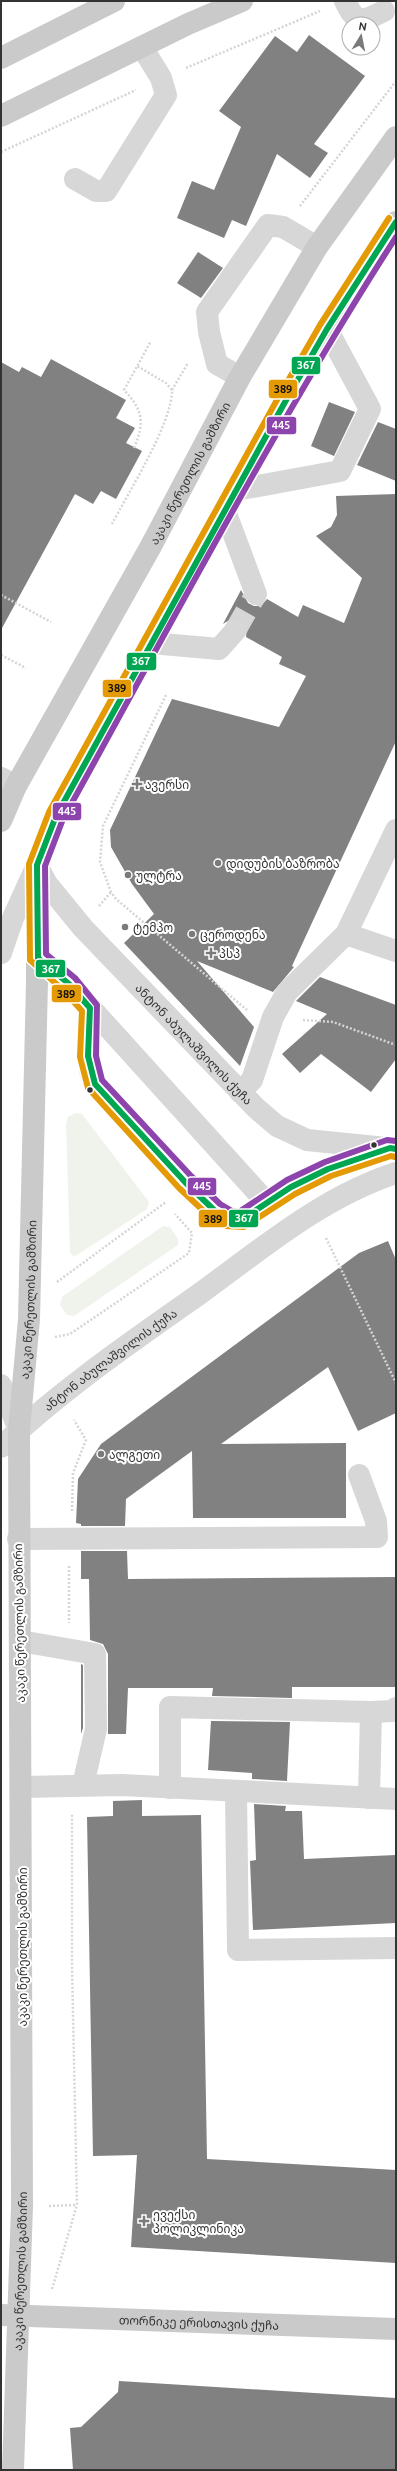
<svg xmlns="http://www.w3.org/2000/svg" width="397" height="2471" font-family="Ubuntu,'Noto Sans Georgian',sans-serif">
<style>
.green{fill:#eff3ec}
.building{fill:#818181}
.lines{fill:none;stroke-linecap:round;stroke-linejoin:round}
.minor-tunnel{stroke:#d6d6d6;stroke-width:22;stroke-dasharray:22 11;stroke-linecap:butt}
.path{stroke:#d5d5d5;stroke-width:2.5;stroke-dasharray:2 2;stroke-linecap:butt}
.minor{stroke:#d7d7d7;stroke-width:22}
.major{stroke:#cacaca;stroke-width:22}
.bus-1-casing{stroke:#fff;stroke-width:9}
.bus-2-casing{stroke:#fff;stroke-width:9}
.bus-3-casing{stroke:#fff;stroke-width:9}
.bus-1{stroke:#00a651;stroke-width:6}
.bus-2{stroke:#e39a05;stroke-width:6}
.bus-3{stroke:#8e44ad;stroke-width:6}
.poi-dot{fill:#7a7a7a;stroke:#fff;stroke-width:1.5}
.bus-dot{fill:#333;stroke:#fff;stroke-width:1.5}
.labels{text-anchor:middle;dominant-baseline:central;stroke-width:4;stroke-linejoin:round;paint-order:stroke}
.street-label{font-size:12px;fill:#333;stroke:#fff}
.poi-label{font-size:12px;fill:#333;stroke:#fff;text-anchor:start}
.line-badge{stroke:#fff;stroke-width:1.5}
.badge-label{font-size:11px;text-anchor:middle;font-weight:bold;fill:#fff}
.pale-badge-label{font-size:11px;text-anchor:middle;font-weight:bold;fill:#111}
</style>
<rect width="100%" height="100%" fill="#fff"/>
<g class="green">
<polygon points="76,1113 82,1114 149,1202 147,1209 74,1257 70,1252 66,1124 68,1117"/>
<polygon points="163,1226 170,1227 178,1239 178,1245 74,1316 67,1315 60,1305 62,1297"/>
</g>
<g class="building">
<polygon points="309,35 365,76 314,144 328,153 310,178 277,154 246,226 232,220 224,238 177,218 192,181 214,190 241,127 219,111 275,36 297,52"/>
<polygon points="198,252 223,268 201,298 177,283"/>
<polygon points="51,359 126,400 116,418 135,428 126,443 142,451 116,499 101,491 93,504 75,494 1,630 1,362 19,372 22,367 41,377"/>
<polygon points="329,402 355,412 334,456 311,446"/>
<polygon points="378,422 396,429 396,481 357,465"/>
<polygon points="396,494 396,741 292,966 294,967 273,992 197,961 254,1027 240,1066 124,943 154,914 132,884 111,847 110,830 172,699 279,727 306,676 279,664 282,657 246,637 247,627 243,621 231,619 223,624 241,590 248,603 254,606 261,606 267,599 298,617 303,605 344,623 362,578 316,536 331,527 337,515 336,496"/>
<polygon points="320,977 396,1005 396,1059 371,1092 321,1054 300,1073 282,1054 327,1014 296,1001"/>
<polygon points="388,1241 396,1260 396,1413 358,1431 328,1367 221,1444 346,1443 346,1518 193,1518 192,1451 126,1499 125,1526 81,1526 81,1524 76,1523 78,1479 101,1444 359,1253"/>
<polygon points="81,1551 127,1551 128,1579 396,1577 396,1687 292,1687 292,1698 212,1696 213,1688 128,1688 126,1734 108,1734 108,1654 103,1644 90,1640 89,1579 81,1579"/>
<polygon points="81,1664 83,1665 83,1728 81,1734"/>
<polygon points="211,1721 290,1722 287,1781 252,1779 252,1773 208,1770"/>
<polygon points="142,1800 142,1816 201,1815 207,2159 396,2170 396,2263 131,2247 137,2155 93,2156 87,1817 113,1816 113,1801"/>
<polygon points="254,1804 286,1806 285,1811 302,1811 304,1859 396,1855 396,1923 253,1930 250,1861 256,1860"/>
<polygon points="119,2381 396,2398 396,2470 73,2470 70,2428 81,2427 118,2392"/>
</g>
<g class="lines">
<polyline class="minor-tunnel" points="235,631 256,594"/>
<g class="path">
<polyline points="186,68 320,11"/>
<polyline points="1,152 136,90"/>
<polyline points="300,206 396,81"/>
<polyline points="172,390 188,363"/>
<path d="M134 448C145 422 143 410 124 390L151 341"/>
<path d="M112 524C129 491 172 424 172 390L166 383 137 366"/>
<polyline points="1,595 51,622"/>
<polyline points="1,655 26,668"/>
<polyline points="166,695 103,826 100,862 111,892 116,899 247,1010"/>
<polyline points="99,906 111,892"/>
<polyline points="303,1020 333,1022 396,1045"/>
<polyline points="326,1238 396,1383"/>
<polyline points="57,1282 166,1202"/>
<polyline points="55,1337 70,1334 189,1253 192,1233 175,1214"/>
<polyline points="72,1511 73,1473 86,1440 74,1420"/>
<polyline points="69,1566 69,1623"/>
<polyline points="49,2206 77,2205"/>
<polyline points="52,2289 77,2205 72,1965 72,1814"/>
</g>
<g class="minor">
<path d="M345 1C356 25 362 22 384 11"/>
<polyline points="75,179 96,191 106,191 166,95 161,78 142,47"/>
<polyline points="240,377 217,364 209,332 207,312 268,225 283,227 317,247"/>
<polyline points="236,490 340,471 370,409 327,329"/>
<polyline points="225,511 256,594"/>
<polyline points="151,643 219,649 235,631"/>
<polyline points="1,778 16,786"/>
<path id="s1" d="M37 865 47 884 83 928 256 1108 277 1126 307 1140 396 1149"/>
<polyline points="346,934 396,951"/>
<polyline points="1,953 13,918 37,865"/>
<polyline points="38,958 69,984 268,1204"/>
<path d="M90 1008C89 1033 83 1061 95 1084L185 1182 215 1211 230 1219 241 1220 291 1187 328 1169 383 1151"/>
<polyline points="240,1092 252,1080 273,1017 287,992 346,934 396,830"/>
<polyline points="1,1385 19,1430"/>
<path id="s2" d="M1 1447C61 1390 130 1343 198 1295 260 1250 322 1197 396 1173"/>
<polyline points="18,1539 377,1537 376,1521 359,1475"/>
<polyline points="20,1641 95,1654 96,1729 83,1785"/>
<polyline points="371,1712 394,1711 396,1708"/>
<polyline points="21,1787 122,1785 396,1799"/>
<polyline points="170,1788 170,1707 371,1712 369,1798"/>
<polyline points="236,1792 238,1950 396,1948"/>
</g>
<g class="major">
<polyline points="1,58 114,1"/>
<polyline points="1,116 188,24 242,1"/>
<path id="s3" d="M1 821 16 786 151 546 240 377 317 247 396 137"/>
<path id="s4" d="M1 2315 396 2329"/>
<path id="s5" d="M13 2470 22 2206 19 1430 29 1319 37 982V865L56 816 285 402 327 329 396 222"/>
</g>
<g class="bus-1-casing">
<polyline id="bus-1" points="396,222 327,329 285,402 56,816 37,865 38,958 69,984 90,1008 88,1056 95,1084 185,1182 215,1211 230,1219 241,1220 291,1187 328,1169 390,1148 396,1149"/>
</g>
<g class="bus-2-casing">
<polyline id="bus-2" points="389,218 320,325 278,398 49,812 29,864 30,960 63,990 82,1011 80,1057 88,1088 179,1188 210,1217 226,1226 244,1227 295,1194 331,1176 391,1156 395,1157"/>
</g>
<g class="bus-3-casing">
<path id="bus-3" d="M396 237C275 425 171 624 63 819L45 866 46 954 75 978 97 1005 96 1056 102 1080 191 1176 220 1204 232 1211 239 1212 287 1180 325 1162 387 1140 396 1141"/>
</g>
<use href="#bus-1" class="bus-1"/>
<use href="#bus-2" class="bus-2"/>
<use href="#bus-3" class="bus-3"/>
</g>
<g class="poi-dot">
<path d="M135 778h4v4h4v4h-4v4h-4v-4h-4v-4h4z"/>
<circle cx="218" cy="863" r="4"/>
<circle cx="128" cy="875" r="4"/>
<circle cx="125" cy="927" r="4"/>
<circle cx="192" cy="934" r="4"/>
<path d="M209 947h4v4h4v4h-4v4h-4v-4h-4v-4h4z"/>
<circle cx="101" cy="1454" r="4"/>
<path d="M142 2215h4v4h4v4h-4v4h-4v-4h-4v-4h4z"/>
</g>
<g class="bus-dot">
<circle cx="90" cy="1090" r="3.5"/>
<circle cx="374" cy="1145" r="3.5"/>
</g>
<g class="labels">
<g class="street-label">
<text stroke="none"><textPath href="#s3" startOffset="396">აკაკი წერეთლის გამზირი</textPath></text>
<text stroke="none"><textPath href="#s1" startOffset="239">ანტონ აბულაშვილის ქუჩა</textPath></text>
<text stroke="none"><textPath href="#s5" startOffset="1171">აკაკი წერეთლის გამზირი</textPath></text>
<text stroke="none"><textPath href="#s2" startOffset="140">ანტონ აბულაშვილის ქუჩა</textPath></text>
<text transform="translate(19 1623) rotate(-91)">აკაკი წერეთლის გამზირი</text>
<text transform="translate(22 1947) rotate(-90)">აკაკი წერეთლის გამზირი</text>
<text stroke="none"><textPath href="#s5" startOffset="199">აკაკი წერეთლის გამზირი</textPath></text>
<text stroke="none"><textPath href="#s4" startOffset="198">თორნიკე ერისთავის ქუჩა</textPath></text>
</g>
<g class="poi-label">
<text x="145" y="784">ავერსი</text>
<text x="226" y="863">დიდუბის ბაზრობა</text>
<text x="136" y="875">ულტრა</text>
<text x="133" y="927">ტემპო</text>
<text x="200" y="934">ცეროდენა</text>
<text x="219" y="953">პსპ</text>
<text x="109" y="1454">ალგეთი</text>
<text x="153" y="2214">ევექსი<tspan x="153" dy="14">პოლიკლინიკა</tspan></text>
</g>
</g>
<g class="line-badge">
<rect x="291" y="356" width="30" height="19" rx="4" fill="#00a651"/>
<rect x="268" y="379" width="30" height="20" rx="4" fill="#e39a05"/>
<rect x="266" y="416" width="31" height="19" rx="4" fill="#8e44ad"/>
<rect x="126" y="652" width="31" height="19" rx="4" fill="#00a651"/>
<rect x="102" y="679" width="30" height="19" rx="4" fill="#e39a05"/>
<rect x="52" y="802" width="30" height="19" rx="4" fill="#8e44ad"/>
<rect x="35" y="959" width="31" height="19" rx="4" fill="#00a651"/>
<rect x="51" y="984" width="31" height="19" rx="4" fill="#e39a05"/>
<rect x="187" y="1177" width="30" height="19" rx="4" fill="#8e44ad"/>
<rect x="228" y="1209" width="31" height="19" rx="4" fill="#00a651"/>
<rect x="198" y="1209" width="30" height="19" rx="4" fill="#e39a05"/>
</g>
<g class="badge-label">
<text x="306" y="369">367</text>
<text x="281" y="429">445</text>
<text x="141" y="665">367</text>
<text x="67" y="815">445</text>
<text x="51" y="973">367</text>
<text x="202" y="1190">445</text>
<text x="244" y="1222">367</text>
</g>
<g class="pale-badge-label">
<text x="283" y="393">389</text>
<text x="117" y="692">389</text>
<text x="66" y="998">389</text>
<text x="213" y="1223">389</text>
</g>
<rect width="397" height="2471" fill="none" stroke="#333333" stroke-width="4"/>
<g transform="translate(361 36) rotate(10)"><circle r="19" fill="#ffffff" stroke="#adadad"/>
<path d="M0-3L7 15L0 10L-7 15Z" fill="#7a7a7a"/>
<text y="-6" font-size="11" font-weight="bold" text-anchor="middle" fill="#333333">N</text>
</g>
</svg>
